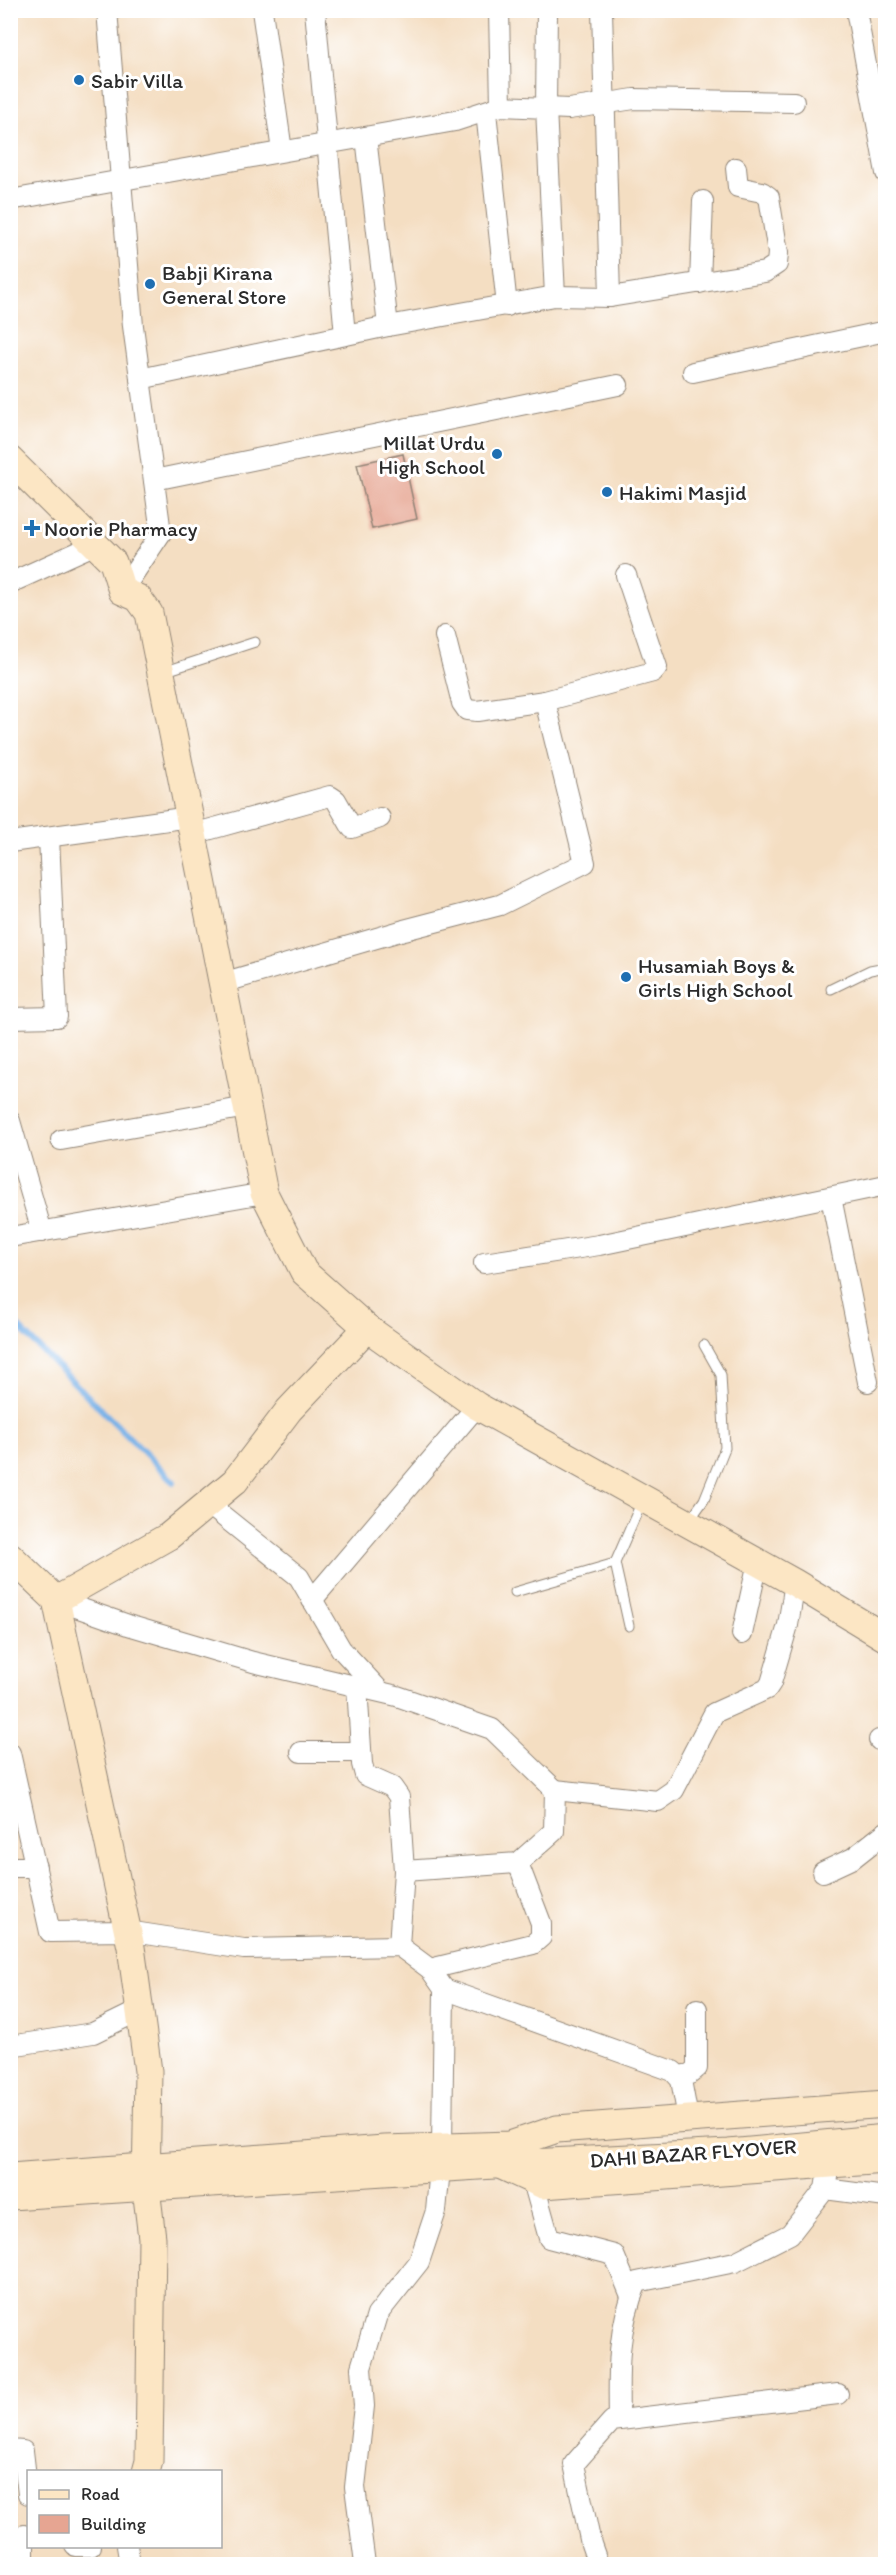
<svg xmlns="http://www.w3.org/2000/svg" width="896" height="2575" font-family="Itim,sans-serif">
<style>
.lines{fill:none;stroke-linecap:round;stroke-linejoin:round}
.stream{stroke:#76b0e7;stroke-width:6}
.building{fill:#e6a592}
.lane-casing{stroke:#908476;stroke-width:11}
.street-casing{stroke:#908476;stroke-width:22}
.secondary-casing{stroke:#908476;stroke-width:29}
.lane{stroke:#fff;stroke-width:9}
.street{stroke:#fff;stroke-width:20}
.secondary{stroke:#fce6c4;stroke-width:27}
.poi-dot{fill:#1f6fb2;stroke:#fff;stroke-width:2}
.labels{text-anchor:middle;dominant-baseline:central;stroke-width:6;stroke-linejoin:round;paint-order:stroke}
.poi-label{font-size:21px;fill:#2b2b2b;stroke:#fff;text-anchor:start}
.street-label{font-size:21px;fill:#2b2b2b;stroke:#fff}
</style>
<rect width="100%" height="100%" fill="#fff"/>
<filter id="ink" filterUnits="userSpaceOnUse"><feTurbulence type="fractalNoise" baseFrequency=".0167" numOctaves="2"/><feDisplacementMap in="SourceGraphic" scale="12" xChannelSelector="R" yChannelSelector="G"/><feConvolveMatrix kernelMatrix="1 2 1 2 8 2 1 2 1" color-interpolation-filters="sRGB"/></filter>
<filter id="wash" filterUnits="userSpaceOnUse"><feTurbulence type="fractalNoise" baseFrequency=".008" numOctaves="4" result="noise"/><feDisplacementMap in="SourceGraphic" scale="24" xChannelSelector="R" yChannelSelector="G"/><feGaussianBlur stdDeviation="1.35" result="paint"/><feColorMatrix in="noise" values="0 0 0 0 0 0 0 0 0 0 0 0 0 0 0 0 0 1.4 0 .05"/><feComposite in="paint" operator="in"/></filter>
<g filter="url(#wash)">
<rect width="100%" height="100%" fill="#f4dec2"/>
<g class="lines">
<polyline class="stream" points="10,1319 174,1482"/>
</g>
<g id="blocks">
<polygon class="building" points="403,454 417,519 372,529 357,464"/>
</g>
</g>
<g filter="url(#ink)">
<use href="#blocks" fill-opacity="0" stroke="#908476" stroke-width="1.5"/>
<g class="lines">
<g class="lane-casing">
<g id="lane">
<polyline points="163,672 255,642"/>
<polyline points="831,989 870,970 886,967"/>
<polyline points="689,1521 704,1500 725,1448 721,1375 704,1345"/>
<polyline points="515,1592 615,1563"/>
<polyline points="629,1626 615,1563 642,1501"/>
</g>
</g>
<g class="street-casing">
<g id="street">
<polyline points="107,10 133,326 161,533 122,591"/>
<polyline points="262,10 282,151"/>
<polyline points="315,10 345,335"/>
<polyline points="499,10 501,106"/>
<polyline points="547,10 546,108 555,296"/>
<polyline points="602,10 610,297"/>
<polyline points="856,10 886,173"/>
<polyline points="486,112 507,306"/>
<polyline points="366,137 388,326"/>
<polyline points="10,200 455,121 501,106 569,109 634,99 794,102"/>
<polyline points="700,283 703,201"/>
<polyline points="693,372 886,331"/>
<polyline points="140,379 388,326 555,296 610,297 765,272 777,264 778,253 769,197 762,192 738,187 736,168"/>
<polyline points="154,480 618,385"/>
<polyline points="10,583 96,544"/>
<polyline points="445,636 462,703 467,710 477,711 545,701 653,672 657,667 626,575"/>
<polyline points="193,834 330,796 336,800 352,828 380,818"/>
<polyline points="10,842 190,817"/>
<polyline points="222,983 404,930 500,905 585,863 545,701"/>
<polyline points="10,1018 57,1017 49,837"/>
<polyline points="10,1121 42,1232"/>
<polyline points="61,1140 247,1107"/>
<polyline points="831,1197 868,1382"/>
<polyline points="10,1237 264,1193"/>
<polyline points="484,1263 599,1245 886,1185"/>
<polyline points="208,1504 299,1577 341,1649 380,1691"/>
<polyline points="56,1600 128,1625 253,1662 397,1696 492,1729 555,1790 554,1831 518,1863 404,1871"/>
<polyline points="312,1600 477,1406"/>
<polyline points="742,1634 758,1562"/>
<polyline points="357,1686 362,1764 365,1775 392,1787 399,1797 404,1871 399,1946"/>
<polyline points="879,1740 886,1741"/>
<polyline points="301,1752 361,1752"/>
<polyline points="10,1753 50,1932 127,1931 244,1949 399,1946 430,1969 444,1989 442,2147 436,2211 419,2262 377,2315 361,2368 364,2406 355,2487 365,2564"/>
<polyline points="555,1790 658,1801 674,1790 714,1713 767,1689 771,1683 788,1625 795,1583"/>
<polyline points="10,1867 36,1867"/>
<polyline points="823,1872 853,1858 886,1832"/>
<polyline points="430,1969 533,1944 541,1937 541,1923 518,1863"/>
<polyline points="444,1989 673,2071 681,2080 688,2118"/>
<polyline points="10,2046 93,2033 140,2010"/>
<polyline points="678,2076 690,2074 697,2068 697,2009"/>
<polyline points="533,2181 549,2238 614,2255 631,2296"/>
<polyline points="825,2189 886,2197"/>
<path d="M619 2420C618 2369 617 2330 637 2282L735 2262 790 2234 825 2189 829 2165"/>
<polyline points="10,2450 23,2451 28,2494"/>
<polyline points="75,2546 91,2546"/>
<polyline points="127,2546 130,2564"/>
<polyline points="24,2564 24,2535"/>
<polyline points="598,2564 591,2544 574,2464 612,2421 838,2394"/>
</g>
</g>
<g class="secondary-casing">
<g id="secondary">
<polyline points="10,460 113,562 122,591 138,598 149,613 264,1193 304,1272 367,1328 477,1406 795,1583 886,1638"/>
<polyline points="10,1556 56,1600 131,1947 148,2071 146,2188 152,2238 149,2461 146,2472"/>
<polyline points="56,1600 169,1536 235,1481 289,1410 367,1328"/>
<polyline points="502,2166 543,2185 886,2160"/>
<polyline points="10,2177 384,2149 510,2145 557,2129 886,2104"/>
<polyline points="10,2196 510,2164 729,2153 886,2138"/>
</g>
</g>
<use href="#lane" class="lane"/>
<use href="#street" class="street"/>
<use href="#secondary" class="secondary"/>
</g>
</g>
<g class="poi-dot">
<circle cx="79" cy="80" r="6"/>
<circle cx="150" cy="284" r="6"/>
<circle cx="497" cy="454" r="6"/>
<circle cx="607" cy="492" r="6"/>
<path d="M29 519h6v6h6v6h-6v6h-6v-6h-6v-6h6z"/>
<circle cx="626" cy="977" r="6"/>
</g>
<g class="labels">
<g class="poi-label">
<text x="91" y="80">Sabir Villa</text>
<text x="162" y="272">Babji Kirana<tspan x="162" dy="24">General Store</tspan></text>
<text x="485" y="442" text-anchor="end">Millat Urdu<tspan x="485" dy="24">High School</tspan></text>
<text x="619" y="492">Hakimi Masjid</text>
<text x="44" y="528">Noorie Pharmacy</text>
<text x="638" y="965">Husamiah Boys &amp;<tspan x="638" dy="24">Girls High School</tspan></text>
</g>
<g class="street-label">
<text transform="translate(693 2153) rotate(-4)">DAHI BAZAR FLYOVER</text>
</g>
</g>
<rect width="896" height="2575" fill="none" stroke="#fff" stroke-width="36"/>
<rect x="27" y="2470" width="195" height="78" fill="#ffffff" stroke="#aaaaaa" stroke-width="1.5"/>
<rect x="39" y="2490" width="30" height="9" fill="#fce6c4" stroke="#aaaaaa" stroke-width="1.5"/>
<text x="81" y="2500" font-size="18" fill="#2b2b2b">Road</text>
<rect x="39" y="2515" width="30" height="18" fill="#e6a592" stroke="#aaaaaa" stroke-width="1.5"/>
<text x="81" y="2530" font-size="18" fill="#2b2b2b">Building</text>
</svg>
